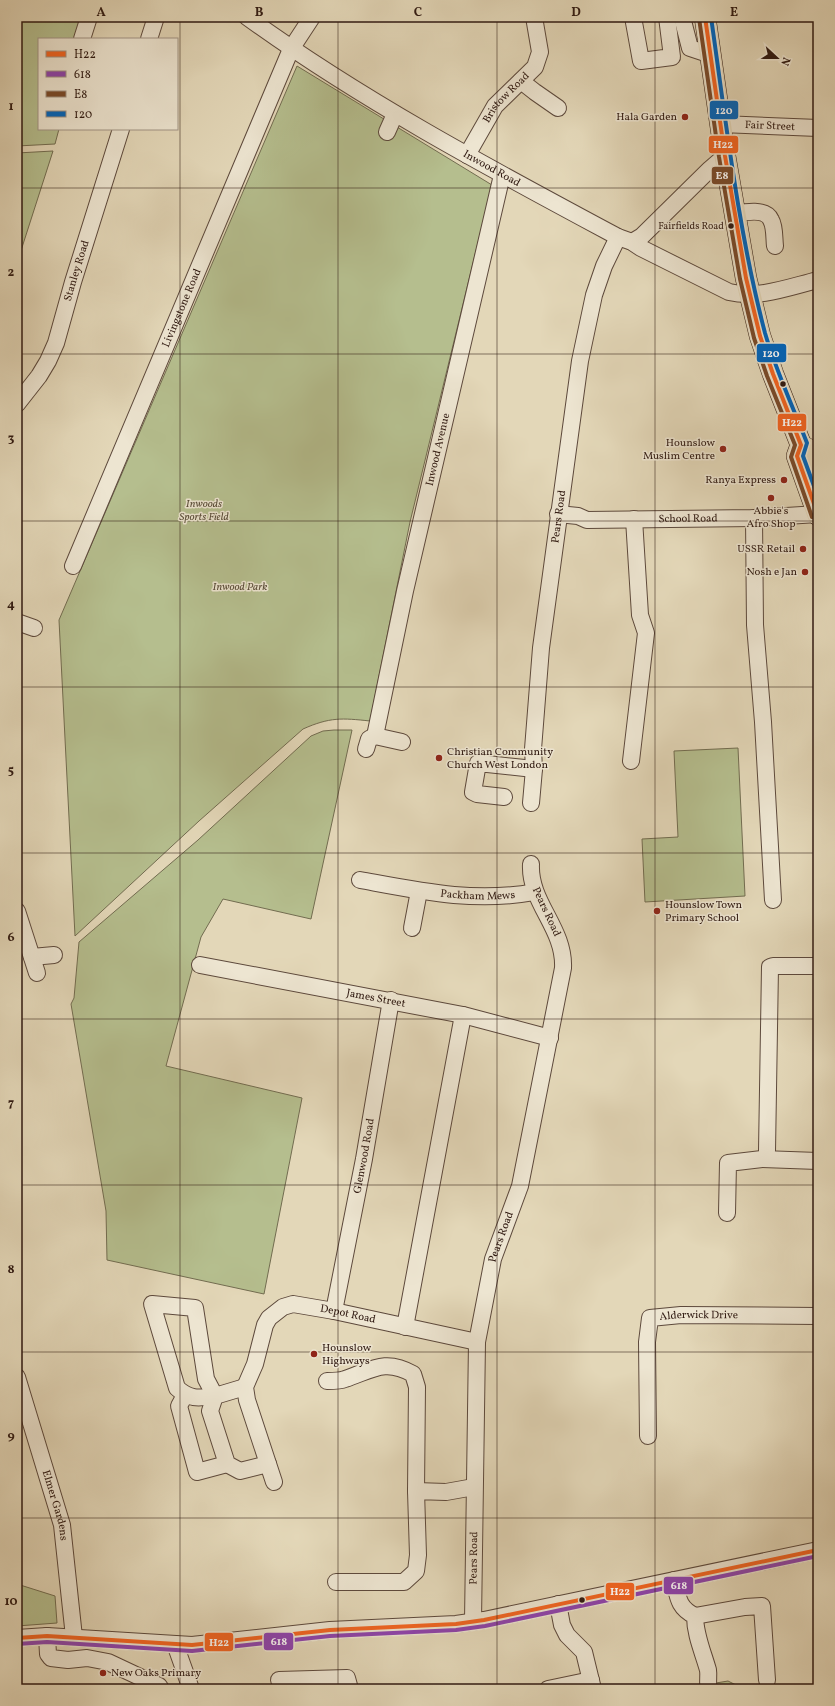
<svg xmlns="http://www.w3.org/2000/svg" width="835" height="1706" font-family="Vollkorn,serif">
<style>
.green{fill:#b5be8e;stroke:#726c50}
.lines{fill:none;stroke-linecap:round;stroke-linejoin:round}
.minor-casing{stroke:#5d493c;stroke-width:18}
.major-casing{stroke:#301a12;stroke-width:22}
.minor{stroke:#ede5d1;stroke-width:16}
.major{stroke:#e3d7b8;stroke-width:21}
.bus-1-casing{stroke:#ede5d1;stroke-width:7}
.bus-2-casing{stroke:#ede5d1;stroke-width:7}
.bus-3-casing{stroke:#ede5d1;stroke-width:7}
.bus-4-casing{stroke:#ede5d1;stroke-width:7}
.bus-1{stroke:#f26522;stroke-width:4}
.bus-2{stroke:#8e44ad;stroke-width:4}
.bus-3{stroke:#7a4b2a;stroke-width:4}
.bus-4{stroke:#0065bd;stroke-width:4}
.grid{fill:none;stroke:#301a12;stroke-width:1;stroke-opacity:0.55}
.poi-dot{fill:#8f2418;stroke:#ede5d1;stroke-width:1.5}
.bus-dot{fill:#301a12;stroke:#ede5d1;stroke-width:1.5}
.labels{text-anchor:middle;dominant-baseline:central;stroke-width:3;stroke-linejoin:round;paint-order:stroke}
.bus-label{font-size:10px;fill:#301a12;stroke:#ede5d1;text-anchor:end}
.street-label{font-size:11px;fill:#301a12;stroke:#ede5d1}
.poi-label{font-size:11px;fill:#301a12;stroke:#ede5d1;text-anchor:end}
.park-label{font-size:11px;font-style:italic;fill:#584b37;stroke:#ede5d1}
.line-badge{stroke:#ede5d1;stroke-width:1.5}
.badge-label{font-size:11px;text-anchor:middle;font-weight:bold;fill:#fff}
.neatline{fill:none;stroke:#301a12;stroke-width:1.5}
.grid-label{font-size:13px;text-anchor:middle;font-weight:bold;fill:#301a12}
</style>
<rect width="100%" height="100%" fill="#e3d7b8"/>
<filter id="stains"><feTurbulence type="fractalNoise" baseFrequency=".005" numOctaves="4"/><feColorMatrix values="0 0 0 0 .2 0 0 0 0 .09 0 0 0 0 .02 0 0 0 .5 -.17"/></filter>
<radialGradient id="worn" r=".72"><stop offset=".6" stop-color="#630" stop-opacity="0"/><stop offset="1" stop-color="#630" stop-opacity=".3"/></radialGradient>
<g class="green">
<polygon points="17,17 93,17 87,39 39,39 39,129 59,129 55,144 17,146"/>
<path d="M297 66 492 185 410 522 370 721C342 718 330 717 303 729L199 821 75 936 59 620Z"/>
<polygon points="53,151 17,263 17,153"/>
<polygon points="334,730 352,730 311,919 223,899 201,937 166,1066 302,1098 264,1294 107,1260 106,1211 71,1004 74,998 79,942 198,840 311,736 323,731"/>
<polygon points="738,748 745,896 645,902 642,839 678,837 674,751"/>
<polygon points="17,1584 55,1596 57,1623 17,1626"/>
<polygon points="728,1681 738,1686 740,1689 718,1689 716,1683"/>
</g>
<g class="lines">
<g class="minor-casing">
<g id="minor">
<path id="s1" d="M247 17C363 101 491 169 618 237L632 242 641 248 729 292C759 299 789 287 818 280"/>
<polyline points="633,17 641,61 672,57 667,17"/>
<polyline points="682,17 690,48 711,55"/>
<polyline points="82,39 89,17"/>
<polyline points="149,39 156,17"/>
<polyline points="521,81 535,92 558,108"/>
<path id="s2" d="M721 124 818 128"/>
<polyline points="387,132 395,114"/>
<path id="s3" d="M467 155 495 106 535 67 540 52 534 17"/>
<path d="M735 214C745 212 766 208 771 220 775 227 774 238 775 246"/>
<polyline points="632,242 642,236 710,169 725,156"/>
<path id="s4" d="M17 404 39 376 48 361 56 343 73 282 121 129"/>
<path id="s5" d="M558 514 578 516 587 520 754 518 818 514"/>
<polyline points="754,518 755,625 763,722 773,900"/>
<path id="s6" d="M73 566 291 49 312 17"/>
<polyline points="17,622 34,628"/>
<path id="s7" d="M402 742 375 736 405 591 502 175"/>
<polyline points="366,749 369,739 375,736"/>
<polyline points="631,761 646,633 640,615 634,519"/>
<polyline points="504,797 477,794 473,792 478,763 534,769"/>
<path id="s8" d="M531 803 534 769 533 749 541 648 580 361 594 295 604 266 618 237"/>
<path id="s9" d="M360 880C420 891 474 903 535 892"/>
<polyline points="17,911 37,973"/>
<polyline points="412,928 419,891"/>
<polyline points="32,957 54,955"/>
<path id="s10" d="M200 965 463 1015 550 1038"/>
<polyline points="767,1151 770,967 773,966 818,966"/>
<polyline points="727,1213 728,1163 762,1159 818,1161"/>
<path d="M152 1304 195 1308 206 1379 215 1396C199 1398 190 1400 177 1388Z"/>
<path id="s11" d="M334 1311 364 1159 391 1000"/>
<polyline points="405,1327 463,1015"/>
<path id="s12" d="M17 1377 62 1525 74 1637"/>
<path d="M327 1381C333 1381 340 1381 345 1379 372 1370 385 1358 413 1374L417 1387 416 1491"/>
<polyline points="245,1387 215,1396 210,1411 227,1464 240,1471 268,1464"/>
<polyline points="185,1395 179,1406 197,1472 227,1464"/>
<path id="s13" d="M648 1436 647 1342 650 1318 681 1315 818 1316"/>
<path id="s14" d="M274 1482 247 1400 245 1387 255 1364 265 1325 269 1318 283 1307 293 1304 334 1311 477 1342"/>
<path d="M674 1580C678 1597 678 1608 695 1616 695 1635 703 1652 708 1670 709 1676 707 1683 709 1689"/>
<polyline points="336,1582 404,1582 416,1571 418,1555 416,1491 446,1492 474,1487"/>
<polyline points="558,1604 562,1625 567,1635 584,1652 593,1689"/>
<polyline points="695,1616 745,1607 762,1606 767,1680"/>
<path id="s15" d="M473 1621 477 1342 493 1259 520 1186 563 968C565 928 529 903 531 864"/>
<polyline points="47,1636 48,1654 51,1658 68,1660 87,1658 108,1662 159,1686 161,1689"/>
<polyline points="17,1638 47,1636 192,1645 330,1630 456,1624 484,1620 818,1550"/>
<polyline points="175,1644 191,1689"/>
<polyline points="279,1680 347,1678 350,1689"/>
<polyline points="548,1689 591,1680"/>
</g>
</g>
<g class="major-casing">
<g id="major">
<polyline points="705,17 725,156 746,278 760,336 773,374 801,445 809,450 818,465"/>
<polyline points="801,445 797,456 818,515"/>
</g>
</g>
<use href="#minor" class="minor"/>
<use href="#major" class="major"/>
<g class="bus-1-casing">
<g id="bus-1">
<polyline points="705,17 725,156 746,278 760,336 773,374 801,445 797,456 818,515"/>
<polyline points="17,1638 47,1636 192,1645 330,1630 456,1624 484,1620 818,1550"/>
</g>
</g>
<g class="bus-2-casing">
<polyline id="bus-2" points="17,1644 47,1642 192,1651 330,1636 456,1630 485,1626 818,1556"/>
</g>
<g class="bus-3-casing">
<polyline id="bus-3" points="699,18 719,157 740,279 754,338 767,376 795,445 791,457 812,517"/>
</g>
<g class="bus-4-casing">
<path id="bus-4" d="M711 17C726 122 738 230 765 333 776 371 793 407 807 443L803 456 818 497"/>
</g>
<use href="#bus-1" class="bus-1"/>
<use href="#bus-2" class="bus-2"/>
<use href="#bus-3" class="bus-3"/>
<use href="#bus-4" class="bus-4"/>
</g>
<path class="grid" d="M180 17V1689M338 17V1689M497 17V1689M655 17V1689M17 188H818M17 354H818M17 521H818M17 687H818M17 853H818M17 1019H818M17 1185H818M17 1352H818M17 1518H818"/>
<g class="poi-dot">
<circle cx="685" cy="117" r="4"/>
<circle cx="723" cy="449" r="4"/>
<circle cx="784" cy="480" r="4"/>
<circle cx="771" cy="498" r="4"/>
<circle cx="803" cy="549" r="4"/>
<circle cx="805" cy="572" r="4"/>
<circle cx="439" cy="758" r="4"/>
<circle cx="657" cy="911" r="4"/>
<circle cx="314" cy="1354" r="4"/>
<circle cx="103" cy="1673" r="4"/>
</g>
<g class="bus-dot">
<circle cx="731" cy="226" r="3.5"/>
<circle cx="783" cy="384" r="3.5"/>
<circle cx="582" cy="1600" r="3.5"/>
</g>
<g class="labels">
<g class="bus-label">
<text x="724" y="226">Fairfields Road</text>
</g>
<g class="street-label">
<text stroke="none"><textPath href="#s3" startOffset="70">Bristow Road</textPath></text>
<text stroke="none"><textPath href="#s2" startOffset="49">Fair Street</textPath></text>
<text stroke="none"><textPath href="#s1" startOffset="288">Inwood Road</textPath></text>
<text stroke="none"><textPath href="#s4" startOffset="148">Stanley Road</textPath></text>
<text stroke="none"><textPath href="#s6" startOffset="280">Livingstone Road</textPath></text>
<text stroke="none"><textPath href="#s7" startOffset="321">Inwood Avenue</textPath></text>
<text stroke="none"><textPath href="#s8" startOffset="288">Pears Road</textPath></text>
<text stroke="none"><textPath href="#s5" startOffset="131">School Road</textPath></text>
<text stroke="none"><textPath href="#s9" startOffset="119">Packham Mews</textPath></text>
<text transform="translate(546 912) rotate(65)">Pears Road</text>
<text stroke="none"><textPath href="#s10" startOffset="179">James Street</textPath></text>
<text stroke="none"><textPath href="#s11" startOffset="158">Glenwood Road</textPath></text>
<text stroke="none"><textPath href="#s15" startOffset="387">Pears Road</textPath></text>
<text stroke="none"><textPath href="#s14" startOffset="257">Depot Road</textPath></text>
<text stroke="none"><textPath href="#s13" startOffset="167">Alderwick Drive</textPath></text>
<text stroke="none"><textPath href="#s12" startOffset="134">Elmer Gardens</textPath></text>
<text stroke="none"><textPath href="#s15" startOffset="63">Pears Road</textPath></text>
</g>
<g class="poi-label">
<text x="677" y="117">Hala Garden</text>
<text x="715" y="443">Hounslow<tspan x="715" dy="13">Muslim Centre</tspan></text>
<text x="776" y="480">Ranya Express</text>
<text x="771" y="511" text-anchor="middle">Abbie's<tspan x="771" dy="13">Afro Shop</tspan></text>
<text x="795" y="549">USSR Retail</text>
<text x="797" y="572">Nosh e Jan</text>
<text x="447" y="752" text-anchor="start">Christian Community<tspan x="447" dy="13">Church West London</tspan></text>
<text x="665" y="905" text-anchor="start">Hounslow Town<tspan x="665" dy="13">Primary School</tspan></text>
<text x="322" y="1348" text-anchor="start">Hounslow<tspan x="322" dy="13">Highways</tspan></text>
<text x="111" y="1673" text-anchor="start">New Oaks Primary</text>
</g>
<g class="park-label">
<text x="204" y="504">Inwoods<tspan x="204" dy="13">Sports Field</tspan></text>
<text x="240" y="587">Inwood Park</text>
</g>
</g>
<g class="line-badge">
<rect x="709" y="100" width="30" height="20" rx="4" fill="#0065bd"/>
<rect x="708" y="135" width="31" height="19" rx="4" fill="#f26522"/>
<rect x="711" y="166" width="23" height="19" rx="4" fill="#7a4b2a"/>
<rect x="756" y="343" width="31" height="20" rx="4" fill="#0065bd"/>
<rect x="777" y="413" width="30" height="19" rx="4" fill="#f26522"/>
<rect x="663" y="1576" width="31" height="19" rx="4" fill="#8e44ad"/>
<rect x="605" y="1582" width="30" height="19" rx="4" fill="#f26522"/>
<rect x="263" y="1632" width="31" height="19" rx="4" fill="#8e44ad"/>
<rect x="204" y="1632" width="30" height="20" rx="4" fill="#f26522"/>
</g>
<g class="badge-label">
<text x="724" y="114">120</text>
<text x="723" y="148">H22</text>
<text x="722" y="179">E8</text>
<text x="771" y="357">120</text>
<text x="792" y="426">H22</text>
<text x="679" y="1589">618</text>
<text x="620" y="1595">H22</text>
<text x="279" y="1645">618</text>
<text x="219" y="1646">H22</text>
</g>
<rect width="835" height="1706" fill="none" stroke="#e3d7b8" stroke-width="44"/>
<rect x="38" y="38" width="140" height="92" fill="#ede5d1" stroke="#a19485"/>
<rect x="46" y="51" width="20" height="6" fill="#f26522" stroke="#a19485"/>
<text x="74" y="58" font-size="12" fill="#301a12">H22</text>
<rect x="46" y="71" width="20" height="6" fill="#8e44ad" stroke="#a19485"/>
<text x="74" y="78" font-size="12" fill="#301a12">618</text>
<rect x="46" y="91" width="20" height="6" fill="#7a4b2a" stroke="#a19485"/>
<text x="74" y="98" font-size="12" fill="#301a12">E8</text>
<rect x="46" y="111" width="20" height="6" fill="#0065bd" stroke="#a19485"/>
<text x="74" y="118" font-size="12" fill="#301a12">120</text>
<g transform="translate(777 58) rotate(112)" stroke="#ede5d1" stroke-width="3" paint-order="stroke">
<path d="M0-3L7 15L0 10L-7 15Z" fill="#301a12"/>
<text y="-6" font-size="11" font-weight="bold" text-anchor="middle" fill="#301a12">N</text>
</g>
<rect x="22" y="22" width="791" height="1662" class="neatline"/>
<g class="grid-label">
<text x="101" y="16">A</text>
<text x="259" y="16">B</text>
<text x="418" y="16">C</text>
<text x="576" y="16">D</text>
<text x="734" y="16">E</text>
<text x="11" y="110">1</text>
<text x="11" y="276">2</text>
<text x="11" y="442">3</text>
<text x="11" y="608">4</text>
<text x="11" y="774">5</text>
<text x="11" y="941">6</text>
<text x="11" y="1107">7</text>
<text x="11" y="1273">8</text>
<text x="11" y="1439">9</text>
<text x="11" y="1605">10</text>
</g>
<rect width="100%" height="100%" filter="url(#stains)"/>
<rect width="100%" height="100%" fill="url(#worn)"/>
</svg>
